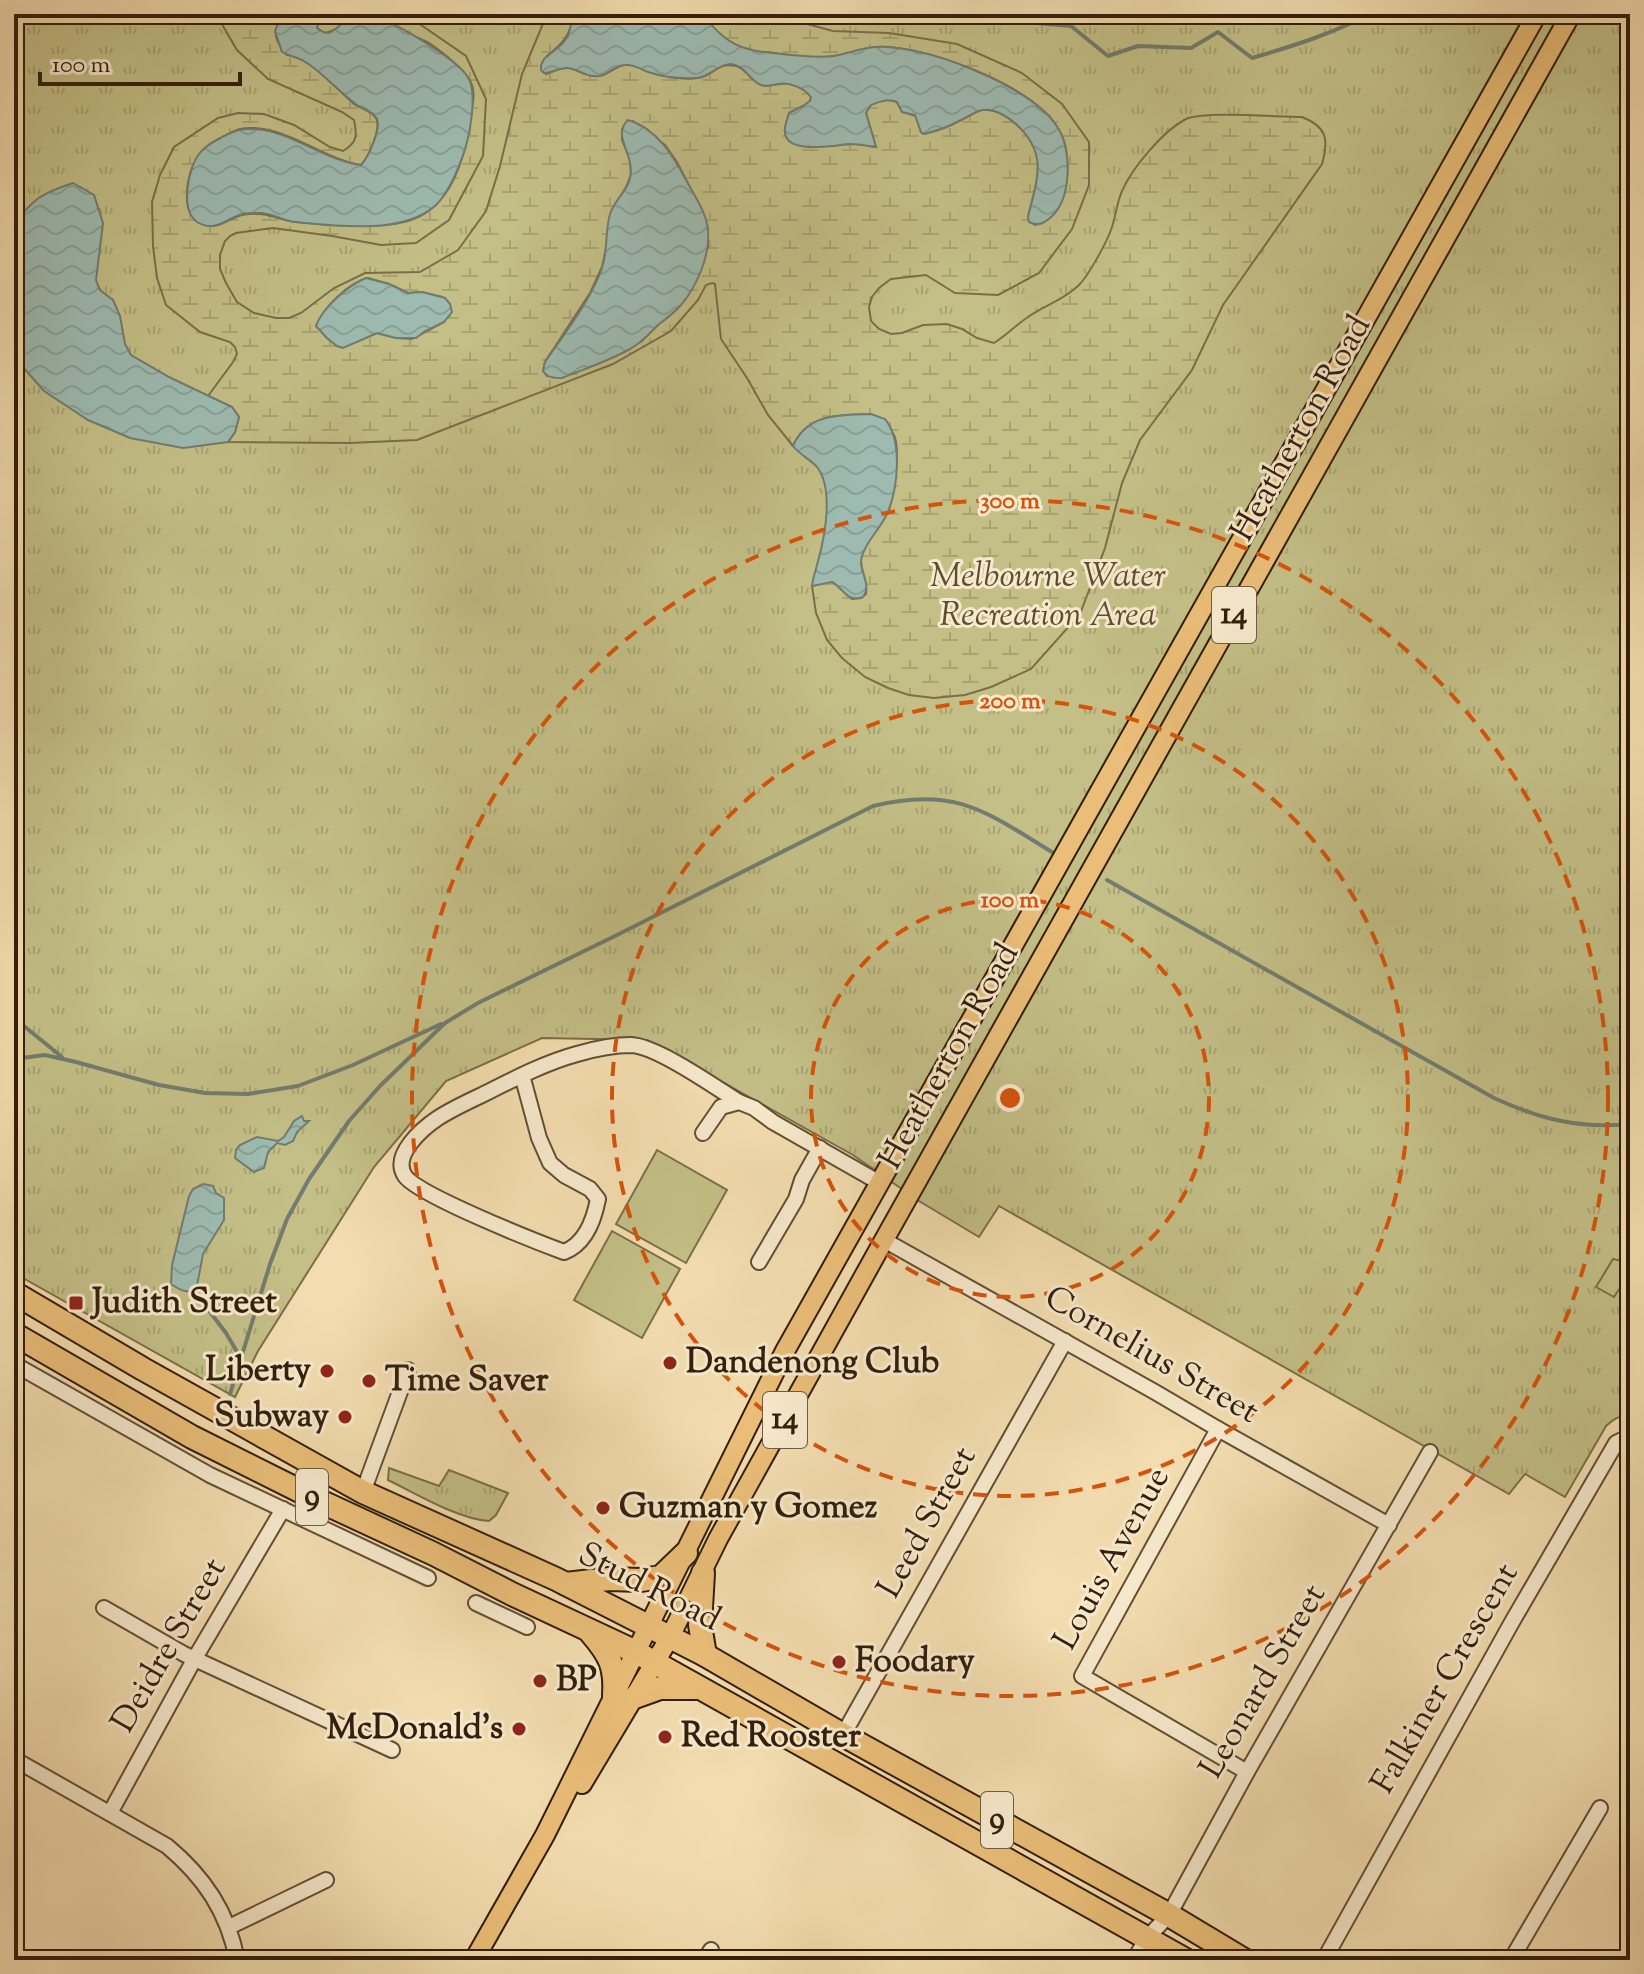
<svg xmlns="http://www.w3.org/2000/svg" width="1644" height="1974" font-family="'Sorts Mill Goudy',serif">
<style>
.grass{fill:url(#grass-tufts);stroke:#7b6e49;stroke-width:2}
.wetland{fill:url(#wetland-marsh);stroke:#7b6e49;stroke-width:2;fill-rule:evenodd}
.green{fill:#c3bf86;stroke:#7b6e49;stroke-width:2}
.water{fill:url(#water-waves);stroke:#737c6f;stroke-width:2}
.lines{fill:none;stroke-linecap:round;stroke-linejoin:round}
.stream{stroke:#737c6f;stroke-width:4}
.minor-casing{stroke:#634e35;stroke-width:18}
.major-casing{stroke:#331e0c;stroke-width:22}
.highway-casing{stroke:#331e0c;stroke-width:26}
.minor{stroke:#f7e9cc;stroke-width:14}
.major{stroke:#eabe78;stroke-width:18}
.highway{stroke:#eabe78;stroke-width:22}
.ring{fill:none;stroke:#d6530c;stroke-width:4;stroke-dasharray:14 10}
.poi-dot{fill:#8f2418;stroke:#f7e9cc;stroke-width:3}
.labels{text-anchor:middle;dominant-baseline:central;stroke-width:6;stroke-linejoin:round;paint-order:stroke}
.shield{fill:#f7e9cc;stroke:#6e5b46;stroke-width:2}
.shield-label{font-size:32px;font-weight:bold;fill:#331e0c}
.street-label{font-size:34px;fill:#331e0c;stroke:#f7e9cc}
.park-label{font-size:34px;font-style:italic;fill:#5e4e31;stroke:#f7e9cc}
.poi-label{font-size:34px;font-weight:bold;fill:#331e0c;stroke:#f7e9cc;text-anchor:start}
.centre{fill:#d6530c;stroke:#f7e9cc;stroke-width:4}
.ring-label{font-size:24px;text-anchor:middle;font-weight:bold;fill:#d6530c;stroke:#f7e9cc;stroke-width:6;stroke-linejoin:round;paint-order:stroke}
</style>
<defs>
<pattern id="grass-tufts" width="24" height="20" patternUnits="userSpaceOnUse" patternTransform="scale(2)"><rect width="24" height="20" fill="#c3bf86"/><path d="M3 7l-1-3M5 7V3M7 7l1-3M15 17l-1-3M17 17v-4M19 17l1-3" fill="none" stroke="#a8a472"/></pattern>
<pattern id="wetland-marsh" width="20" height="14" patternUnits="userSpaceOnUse" patternTransform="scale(2)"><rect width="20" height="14" fill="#c3bf86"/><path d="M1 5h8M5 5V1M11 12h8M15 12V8" fill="none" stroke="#a8a472"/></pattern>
<pattern id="water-waves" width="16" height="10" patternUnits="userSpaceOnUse" patternTransform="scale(2)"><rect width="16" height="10" fill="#9dbbb1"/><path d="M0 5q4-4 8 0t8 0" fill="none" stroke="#88a097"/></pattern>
</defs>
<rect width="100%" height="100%" fill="#f3ddb0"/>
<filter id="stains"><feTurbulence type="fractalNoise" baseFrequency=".0025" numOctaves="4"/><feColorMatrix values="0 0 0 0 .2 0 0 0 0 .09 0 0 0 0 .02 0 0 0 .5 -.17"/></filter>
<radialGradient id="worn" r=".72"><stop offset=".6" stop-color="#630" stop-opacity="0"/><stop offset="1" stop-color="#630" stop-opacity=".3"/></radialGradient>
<g class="grass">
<path d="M14 14H1630V1415C1620 1415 1613 1419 1606 1426L1565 1497 1525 1474 1509 1494 999 1206 979 1237 919 1201 853 1155 647 1040 542 1038 446 1081 374 1167 258 1351 235 1397 14 1273Z"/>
<path d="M389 1468 439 1486 449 1470 508 1493 496 1515 489 1521C458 1519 417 1494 388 1480Z"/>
</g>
<path class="wetland" d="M216 14H282C273 36 273 36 287 55 312 58 336 89 354 104 360 108 372 111 376 118 382 128 368 158 361 165 321 159 281 121 240 129 229 132 218 141 208 147 191 158 184 187 188 207 190 216 195 221 204 224 222 231 231 214 249 214 268 212 278 220 296 222 328 225 381 230 411 220 451 207 465 158 470 121 471 110 476 96 472 85 468 72 440 50 429 43 422 39 414 37 407 33 395 26 383 17 369 16 348 14 342 31 325 33L317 28 319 22 325 14H405L466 56 486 99 483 156 449 220 416 243 381 245 332 236 273 228 236 233 230 236 225 241 220 255V269L226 283 237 302 254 313 276 318H289L301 313 334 288 365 273 420 272 458 250 486 211 500 166 522 74 547 14H574C570 36 564 42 547 56L546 74C553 72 562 66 570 68 580 71 587 77 599 76 611 74 619 62 633 65 639 67 644 70 650 72 664 77 683 80 698 78 710 77 719 63 731 65 746 66 749 80 761 85 768 87 772 85 779 84 791 82 805 88 811 97L810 101 803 106 789 113C788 118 784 127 785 132 786 156 841 143 856 144 863 144 869 146 876 147L866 113 870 105C879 101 887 98 897 102L902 112 916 116 921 132 924 134C936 131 948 127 959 121 967 118 973 112 982 110 992 109 1003 114 1011 120 1050 151 1038 175 1028 217L1035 225C1056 221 1066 197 1067 178 1068 165 1068 149 1062 136 1041 88 938 51 889 47 870 45 853 53 835 56 814 59 794 56 774 53 766 51 758 53 750 51 743 49 734 44 728 41 717 34 710 24 703 14H779L785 18 833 31 889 33 957 44 1022 73 1062 104 1089 142V185L1072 229 1039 273 998 295 955 293 926 275 891 279 879 288 872 297 869 307 871 321 879 329 891 334 902 333 923 325 947 324 962 329 977 338 994 343C1007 335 1016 325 1028 317 1045 305 1064 300 1079 285 1089 275 1108 240 1112 227 1116 215 1117 202 1122 191 1132 168 1163 131 1186 119 1205 111 1278 117 1302 117 1327 127 1329 139 1322 164L1223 305 1192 370 1140 440 1122 483 1105 548 1080 614 1031 669 991 687 965 695 934 698 909 695 888 688 865 677 842 658 827 640 816 613 812 586 832 581 852 599 861 598 866 594C868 579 859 568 861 558 865 541 879 529 886 515 894 499 901 451 894 435 890 427 878 420 871 414 840 415 808 413 793 446L768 415 747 378 721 339 715 284 712 283 706 285 698 300 671 331 613 364 417 440 349 443 228 442 235 432 239 417 232 407 208 396 233 362 237 354 235 347 230 342 200 332 166 305 157 278 153 246 152 202 160 175 174 147 218 118 238 113 264 114 294 125 330 147 343 151C358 142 357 135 354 120L342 112 268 79 237 50ZM633 121 665 145 677 162 703 213 708 229V248L657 326 641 342 547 376 543 371 545 362 590 293 602 267 608 239 610 216 627 185 631 174 630 159 622 140V129ZM368 278 389 284 408 293 422 292 442 297 450 304 444 322 412 339 396 338 377 333 344 347 337 346 327 338 316 326C323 308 349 282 368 278Z"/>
<g class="green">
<polygon points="657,1150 727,1190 686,1263 616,1224"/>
<polygon points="612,1231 680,1269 642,1338 574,1300"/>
<polygon points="1613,1259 1630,1263 1630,1289 1620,1288 1614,1297 1596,1287"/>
</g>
<g class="water">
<path d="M282 14H325L319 22 317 28C331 40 335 27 347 20 353 16 363 15 370 16 390 18 456 59 467 76 479 92 469 140 462 158 456 174 448 193 436 205 403 235 336 226 295 222 283 221 272 213 260 213 254 213 248 213 242 214 226 219 215 233 197 222 180 210 188 168 199 154 206 144 234 129 246 129 289 127 320 160 361 165 368 158 381 130 377 119 373 112 363 109 357 105 338 92 324 73 304 61 297 57 289 56 282 52L275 31Z"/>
<path d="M451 14H509C486 28 475 26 451 14Z"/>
<path d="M574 14H703C729 51 750 51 792 55 806 56 819 58 834 56 851 53 869 45 887 47 928 50 965 65 1002 83 1022 94 1046 108 1058 128 1072 150 1072 200 1050 218 1043 224 1037 226 1029 222L1028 217C1037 180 1049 154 1016 124 1007 116 994 108 982 110 974 112 966 118 959 121 948 127 936 131 924 134L921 132 915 115 902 112 897 102C887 98 879 102 871 105L866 113 876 147C868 146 859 144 850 144 835 145 786 155 785 132 784 126 788 118 789 113L803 106 810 101 811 97C804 88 790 82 779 84 772 85 767 87 761 85 749 80 745 65 731 64 718 64 710 77 697 78 682 79 663 77 648 72 640 69 634 64 625 65 616 65 611 72 603 75 589 80 580 69 568 68 560 67 552 73 544 73L541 70V65L544 59 562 44 568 36Z"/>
<path d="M628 120C656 128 673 155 686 180 694 195 707 213 708 231 710 256 697 286 681 305 675 312 666 319 658 325 649 334 641 343 630 349 609 361 584 369 562 378 554 378 548 378 543 371L545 362C564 334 591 300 602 268 608 250 605 231 610 214 614 201 624 194 629 182 638 155 610 137 628 120Z"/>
<path d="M73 183 94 195 103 223 96 280 100 290 113 300 120 316 125 344 131 355 169 377 232 407 239 417 235 432 228 442 183 448 130 438 88 420 44 391 14 357V226C32 198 43 193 73 183Z"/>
<path d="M366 278 389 284 408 293 422 292 445 298 450 304 452 312 444 322 425 331 416 338H396L377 333 343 348 337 346 327 338 316 326C322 308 349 285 366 278Z"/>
<path d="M871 414 885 419C903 441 898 489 887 514 880 529 867 540 862 556 857 571 873 583 863 597 846 603 844 588 832 582L812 586C813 577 816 570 818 561 825 536 834 489 817 467 810 459 800 455 793 446 807 413 840 415 871 414Z"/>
<polygon points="302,1116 304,1121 309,1121 297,1132 293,1141 285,1145 277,1143 268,1152 264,1168 254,1172 235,1158 236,1150 240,1145 257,1137 278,1141 284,1137 294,1121"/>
<path d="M203 1184 213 1186 216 1193 224 1198V1220L203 1254 196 1291C185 1293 180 1290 171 1284L172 1265 189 1196 193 1189Z"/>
</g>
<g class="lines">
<g class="stream">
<path d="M1017 14 1024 22 1071 26 1108 56 1138 46 1191 48 1218 32 1252 58C1293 46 1332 34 1369 14"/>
<path d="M1107 880 1494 1098C1540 1119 1579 1129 1630 1124"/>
<polyline points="14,1018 62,1057"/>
<polyline points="14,1059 45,1055 76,1062 159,1085 205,1093 248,1094 298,1086 353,1065 441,1024"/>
<polyline points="194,1291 226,1333 240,1357"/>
<path d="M230 1394 270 1264 287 1219 309 1179 349 1121 380 1086 445 1023 478 1003 615 936 873 806C955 786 985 811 1052 852"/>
</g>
<g class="minor-casing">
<g id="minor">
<path d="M522 1075 539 1138 550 1163 564 1175 590 1189 598 1199C594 1220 585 1244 564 1252 537 1242 418 1195 405 1176 391 1155 423 1128 438 1118 452 1109 467 1102 482 1095 512 1080 544 1063 577 1054 594 1049 614 1045 631 1045 657 1046 715 1087 739 1102"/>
<polyline points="703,1133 721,1107 739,1102 754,1108 773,1122 880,1183"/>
<polyline points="884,1240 1155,1392 1218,1429 1389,1525"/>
<polyline points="759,1262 796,1199 802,1180 820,1148"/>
<polyline points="14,1364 210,1475 428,1578"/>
<polyline points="1218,1429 1082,1676 1247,1772"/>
<polyline points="363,1492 408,1370"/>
<polyline points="476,1603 527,1627"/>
<polyline points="104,1608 184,1654 392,1750"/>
<polyline points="843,1735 1065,1341"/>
<path d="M14 1759 167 1846C204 1877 228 1912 237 1960"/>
<polyline points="110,1813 195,1658 283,1509"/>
<polyline points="229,1927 326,1880"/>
<polyline points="705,1960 711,1950"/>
<polyline points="1134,1960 1147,1938 1169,1915 1247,1772 1430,1452"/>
<polyline points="1324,1960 1512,1622 1616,1443 1630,1436"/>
<polyline points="1511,1960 1600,1808"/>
</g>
</g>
<g class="major-casing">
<g id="major">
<polyline points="582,1784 670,1637 718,1539 884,1240 1571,14"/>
<polyline points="474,1960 545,1835 785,1351 1537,14"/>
</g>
</g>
<g class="highway-casing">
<g id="highway">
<polyline points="14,1293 143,1369 363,1492 556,1579 705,1655 843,1735 1169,1915 1244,1960"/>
<polyline points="14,1334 192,1437 322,1502 434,1554 512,1594 636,1652 1186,1960"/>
<polyline points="703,1573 700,1625 705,1655"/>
<polyline points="566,1584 609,1579 641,1580 661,1577 686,1553"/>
<path d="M591 1633C610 1655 616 1667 614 1696"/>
<polyline points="635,1697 660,1688 696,1688"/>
</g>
</g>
<use href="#minor" class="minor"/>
<use href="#major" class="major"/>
<use href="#highway" class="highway"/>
</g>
<g class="ring">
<circle cx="1010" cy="1098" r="199"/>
<circle cx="1010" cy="1098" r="398"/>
<circle cx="1010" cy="1098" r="598"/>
</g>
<g class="poi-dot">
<rect x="68" y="1295" width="16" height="16" rx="4"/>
<circle cx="670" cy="1363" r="8"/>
<circle cx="327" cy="1371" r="8"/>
<circle cx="369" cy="1381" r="8"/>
<circle cx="345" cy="1417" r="8"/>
<circle cx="603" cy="1508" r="8"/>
<circle cx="839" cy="1662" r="8"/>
<circle cx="540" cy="1681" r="8"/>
<circle cx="519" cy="1729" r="8"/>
<circle cx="665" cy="1737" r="8"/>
</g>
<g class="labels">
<g class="shield">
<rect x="1212" y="587" width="44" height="56" rx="6"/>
<rect x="763" y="1392" width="44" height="56" rx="6"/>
<rect x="296" y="1469" width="32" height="56" rx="6"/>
<rect x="981" y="1792" width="32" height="56" rx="6"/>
</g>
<g class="shield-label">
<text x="1234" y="615">14</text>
<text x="785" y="1420">14</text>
<text x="312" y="1497">9</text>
<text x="997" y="1820">9</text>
</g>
<g class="street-label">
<text transform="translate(1302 429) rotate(-61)">Heatherton Road</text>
<text transform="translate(950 1057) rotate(-61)">Heatherton Road</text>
<text transform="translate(1151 1356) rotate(30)">Cornelius Street</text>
<text transform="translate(928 1523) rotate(-61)">Leed Street</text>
<text transform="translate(1113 1559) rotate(-61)">Louis Avenue</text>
<text transform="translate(649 1588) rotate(27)">Stud Road</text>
<text transform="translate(170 1646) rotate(-60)">Deidre Street</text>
<text transform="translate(1446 1679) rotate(-60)">Falkiner Crescent</text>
<text transform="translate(1264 1682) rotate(-60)">Leonard Street</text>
</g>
<g class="park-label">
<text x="1048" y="577">Melbourne Water<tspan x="1048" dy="39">Recreation Area</tspan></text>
</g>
<g class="poi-label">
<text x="92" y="1303">Judith Street</text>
<text x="686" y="1363">Dandenong Club</text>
<text x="311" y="1371" text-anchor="end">Liberty</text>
<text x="385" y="1381">Time Saver</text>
<text x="329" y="1417" text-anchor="end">Subway</text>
<text x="619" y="1508">Guzman y Gomez</text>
<text x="855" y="1662">Foodary</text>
<text x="556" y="1681">BP</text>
<text x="503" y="1729" text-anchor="end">McDonald's</text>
<text x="681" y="1737">Red Rooster</text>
</g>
</g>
<circle cx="1010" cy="1098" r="12" class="centre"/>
<g class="ring-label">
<text x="1010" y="508">300 m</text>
<text x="1010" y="708">200 m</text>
<text x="1010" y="907">100 m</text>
</g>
<rect width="1644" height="1974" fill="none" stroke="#f3ddb0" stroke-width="48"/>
<rect x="16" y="16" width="1612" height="1942" fill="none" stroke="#331e0c" stroke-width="4"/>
<rect x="24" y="24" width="1596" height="1926" fill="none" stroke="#331e0c" stroke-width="2"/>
<path d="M40 72v12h200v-12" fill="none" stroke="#331e0c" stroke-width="4"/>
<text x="52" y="72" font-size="24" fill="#331e0c" stroke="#f7e9cc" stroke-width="6" paint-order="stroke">100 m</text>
<rect width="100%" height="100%" filter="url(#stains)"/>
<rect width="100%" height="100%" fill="url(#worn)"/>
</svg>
